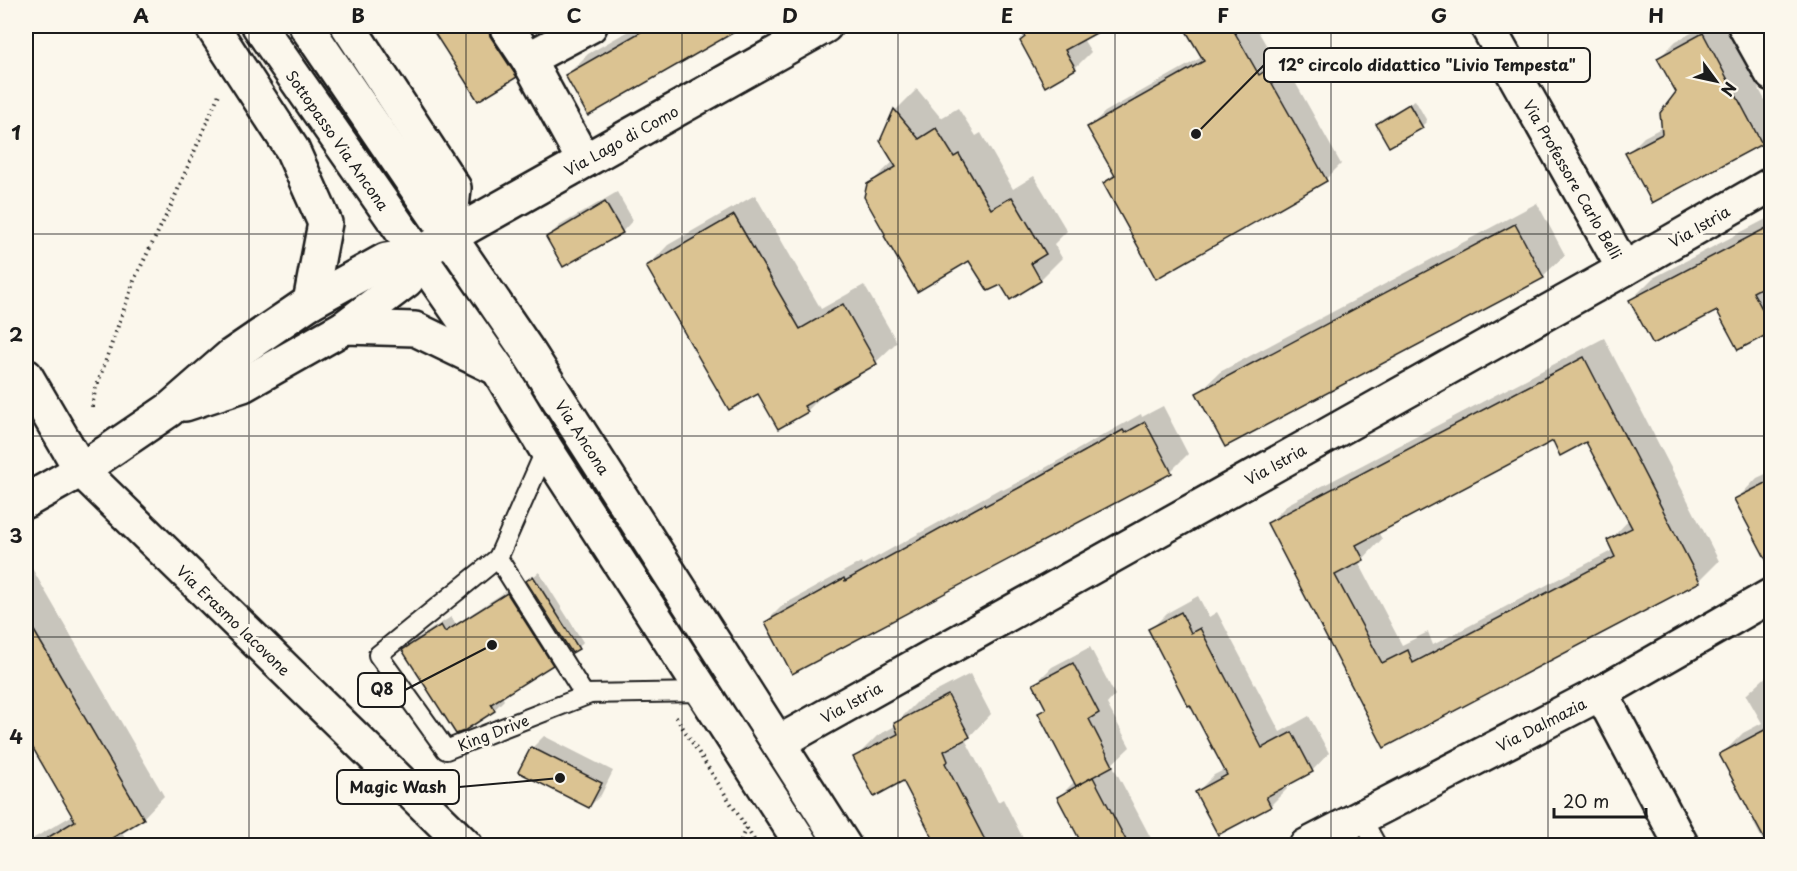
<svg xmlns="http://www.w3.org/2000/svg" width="1797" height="871" font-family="'Playpen Sans',sans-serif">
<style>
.shadow{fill:#0003;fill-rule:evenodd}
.building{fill:#dbc392;stroke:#1c1c1c;stroke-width:1.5;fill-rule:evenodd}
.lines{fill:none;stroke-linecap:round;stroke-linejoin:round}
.service-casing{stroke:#1c1c1c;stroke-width:22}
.minor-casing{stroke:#1c1c1c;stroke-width:38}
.tertiary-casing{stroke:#1c1c1c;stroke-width:38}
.path{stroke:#1c1c1c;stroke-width:4;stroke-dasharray:1.5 4.5;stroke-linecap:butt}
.service{stroke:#fbf7ec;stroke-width:18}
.minor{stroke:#fbf7ec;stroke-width:33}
.tertiary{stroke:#fbf7ec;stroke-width:33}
.grid{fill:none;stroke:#1c1c1c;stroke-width:1.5;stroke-opacity:0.55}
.labels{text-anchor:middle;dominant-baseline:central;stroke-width:6;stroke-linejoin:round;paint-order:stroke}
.street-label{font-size:15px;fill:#1c1c1c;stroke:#fbf7ec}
.leader{fill:none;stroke:#1c1c1c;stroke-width:2}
.callout-dot{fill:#1c1c1c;stroke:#fbf7ec;stroke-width:2}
.callout{fill:#fbf7ec;stroke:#1c1c1c;stroke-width:2}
.callout-label{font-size:16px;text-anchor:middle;font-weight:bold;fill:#1c1c1c}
.neatline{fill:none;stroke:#1c1c1c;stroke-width:2}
.grid-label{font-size:20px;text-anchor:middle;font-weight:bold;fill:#1c1c1c}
</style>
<rect width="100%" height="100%" fill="#fbf7ec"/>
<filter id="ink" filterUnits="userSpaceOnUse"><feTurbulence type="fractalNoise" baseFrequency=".0167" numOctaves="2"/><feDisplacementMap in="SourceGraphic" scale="12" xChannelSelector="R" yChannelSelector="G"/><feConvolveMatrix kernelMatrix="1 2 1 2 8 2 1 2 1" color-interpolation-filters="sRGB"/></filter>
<g filter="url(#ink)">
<g class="shadow">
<polygon points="432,26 511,26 533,59 516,76 479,99"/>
<polygon points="637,26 742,26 589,114 566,76 588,54"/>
<polygon points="1020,26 1106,26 1083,39 1091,52 1075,68 1026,36"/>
<polygon points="1185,26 1255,26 1275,60 1281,57 1341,164 1326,179 1104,183 1115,173 1089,127 1105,112 1202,57"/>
<polygon points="1705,26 1725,26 1772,113 1772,132 1761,143 1653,201 1627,154 1644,137 1663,127 1677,92 1659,58 1676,41"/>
<polygon points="917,89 941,118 958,108 976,136 981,133 1013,189 1034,176 1067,231 1054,244 1062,258 1040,280 1001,283 868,185 894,161 882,140 896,110"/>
<polygon points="1415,100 1427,121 1422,126 1378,124 1383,118"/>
<polygon points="617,192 633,220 622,232 548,237 559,226"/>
<polygon points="755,195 821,309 864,285 897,342 876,362 827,391 807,411 778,427 758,392 648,266 668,245"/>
<polygon points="1537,203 1565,255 1543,276 1226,445 1198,393 1220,372"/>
<polygon points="1772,216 1772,331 1718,309 1631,300 1653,278"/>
<path d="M1604 338 1719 561 1700 580 1385 746 1269 523 1288 504ZM1553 439 1587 440 1629 520 1609 541 1613 550 1433 645 1428 632 1402 645 1358 561 1363 559 1382 539 1378 532Z"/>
<polygon points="1163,406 1188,454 1171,471 792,672 766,622 783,605 861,562 862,565 1001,488 1003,490 1045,468 1141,414 1142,417"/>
<polygon points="1772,471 1772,543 1736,500 1757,478"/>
<polygon points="26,558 164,796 143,818 121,831 128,844 126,846 26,846 34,838 73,815 26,733"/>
<polygon points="539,572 583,642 578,648 528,581"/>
<polygon points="517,584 561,655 552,664 502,696 504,700 494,710 463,730 404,650 414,640 451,617 456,624"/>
<polygon points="1198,596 1209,617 1217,612 1280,732 1309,716 1329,753 1312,771 1285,785 1287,789 1270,806 1197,792 1214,775 1226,769 1150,630 1167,613"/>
<polygon points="1090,647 1115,695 1107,704 1130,747 1112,764 1155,846 1085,846 1059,797 1075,781 1040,714 1047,707 1035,684 1052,667"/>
<polygon points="1772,671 1772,846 1766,846 1753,822 1756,820 1721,755 1743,733 1762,723 1746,695"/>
<polygon points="970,674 991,714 969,737 969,738 966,741 998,802 1003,799 1027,846 939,846 904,779 855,758 877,736 897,725 896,723 918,701"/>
<polygon points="544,736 613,771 601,795 589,807 532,748"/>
</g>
<g class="building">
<polygon points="430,26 488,26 490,36 517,77 478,101"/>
<polygon points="651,26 745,26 588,116 565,75"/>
<polygon points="1018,26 1109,26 1065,50 1076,69 1045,87 1020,41 1025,37"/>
<polygon points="1183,26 1231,26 1259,75 1265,71 1327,181 1156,279 1103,183 1115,176 1087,127 1204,61"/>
<polygon points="1703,33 1762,144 1652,203 1625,153 1662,134 1660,113 1676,92 1657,58"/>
<polygon points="1409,104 1423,128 1389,147 1376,124"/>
<polygon points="894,109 919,139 936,128 954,157 959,154 991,209 1012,197 1046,254 1031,263 1041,281 1010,300 1001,285 988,291 969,261 917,292 884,236 885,234 864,197 867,184 896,167 880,141"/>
<polygon points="605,202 623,233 563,267 546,237"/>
<polygon points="734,215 800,329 843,304 877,364 804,406 808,412 778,429 758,394 729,410 646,266"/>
<polygon points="1515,224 1544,278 1225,447 1196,393"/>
<polygon points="1772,225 1772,282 1753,292 1772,327 1772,332 1738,350 1717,311 1653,344 1629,300"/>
<path d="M1584 357 1700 582 1384 748 1267 523ZM1553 441 1560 456 1586 442 1632 528 1607 540 1615 557 1413 663 1408 650 1382 663 1335 575 1364 560 1356 545Z"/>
<polygon points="1145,422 1172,473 792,674 765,622 844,578 845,581 984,504 985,506 1026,484 1123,430 1125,433"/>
<polygon points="1772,480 1772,571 1734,499"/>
<polygon points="533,576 579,649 572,653 526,581"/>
<polygon points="507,593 553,665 491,704 495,711 464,731 456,734 402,650 441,625 445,632"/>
<polygon points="1181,612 1191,633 1200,628 1262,748 1292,732 1313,772 1266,797 1271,807 1218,835 1195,792 1227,775 1190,705 1188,706 1148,629"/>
<polygon points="26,617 144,819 99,846 34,846 75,821 26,736"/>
<polygon points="1073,663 1099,713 1089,719 1113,766 1076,786 1038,713 1046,709 1033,684"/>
<polygon points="948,695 970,737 944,751 948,761 945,763 988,846 937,846 903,781 874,797 853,757 898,734 894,723"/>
<polygon points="1772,726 1772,846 1768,846 1719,754"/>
<polygon points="531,747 602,783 589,808 518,772"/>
<polygon points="1093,777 1129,846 1083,846 1057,797"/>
</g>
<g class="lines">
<g class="service-casing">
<g id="service">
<polyline points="546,449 498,558 584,694 704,692"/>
<polyline points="498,558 378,655 446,750 590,694"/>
<polyline points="1361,817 1377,846"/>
</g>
</g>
<g class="minor-casing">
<g id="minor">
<polyline points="212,26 292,149 325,223 310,302"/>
<polyline points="348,26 454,188 449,238"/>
<polyline points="506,26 528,59 584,161"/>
<polyline points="1487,26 1624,269"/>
<polyline points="1745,26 1772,74"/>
<polyline points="528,59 590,26"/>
<polyline points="345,327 407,280 417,255"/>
<polyline points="26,376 81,470 466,846"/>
<polyline points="185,404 243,385 345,327 415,329 498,369"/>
<polyline points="26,501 81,470 169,410 231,356 310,302 386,260 417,255 825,26"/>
<polyline points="1601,693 1682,846"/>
<polyline points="778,743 1624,269 1772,184"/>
</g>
</g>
<g class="tertiary-casing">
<g id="tertiary">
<polyline points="259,26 498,369 546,449 803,846"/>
<polyline points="306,26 529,353 844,846"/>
<polyline points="1306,846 1601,693 1772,595"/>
</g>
</g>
<g class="path">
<polyline points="92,407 95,391 135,278 170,208 219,94"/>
<polyline points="676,717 758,846"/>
<polyline points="738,846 746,828"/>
</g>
<use href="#service" class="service"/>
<use href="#minor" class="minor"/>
<use href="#tertiary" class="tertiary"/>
</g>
</g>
<path class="grid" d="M249 26V846M466 26V846M682 26V846M898 26V846M1115 26V846M1331 26V846M1548 26V846M26 234H1772M26 436H1772M26 637H1772"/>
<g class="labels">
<g class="street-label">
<text transform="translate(338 140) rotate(55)">Sottopasso Via Ancona</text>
<text transform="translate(621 140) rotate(-29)">Via Lago di Como</text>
<text transform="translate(1573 179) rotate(60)">Via Professore Carlo Belli</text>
<text transform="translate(1699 226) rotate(-30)">Via Istria</text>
<text transform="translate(583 437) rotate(57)">Via Ancona</text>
<text transform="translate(1275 464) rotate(-29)">Via Istria</text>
<text transform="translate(234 620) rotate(44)">Via Erasmo Iacovone</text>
<text transform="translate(851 702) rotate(-29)">Via Istria</text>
<text transform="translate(1541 724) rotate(-27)">Via Dalmazia</text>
<text transform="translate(493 732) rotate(-21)">King Drive</text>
</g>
</g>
<path class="leader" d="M1196 134L1264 65M492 645L405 690M560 778L459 787"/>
<g class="callout-dot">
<circle cx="1196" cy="134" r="6"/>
<circle cx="492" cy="645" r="6"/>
<circle cx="560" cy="778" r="6"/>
</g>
<g class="callout">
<rect x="1264" y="48" width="326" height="34" rx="6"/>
<rect x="358" y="673" width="47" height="34" rx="6"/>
<rect x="337" y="770" width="122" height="34" rx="6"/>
</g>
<g class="callout-label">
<text x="1427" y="71">12° circolo didattico "Livio Tempesta"</text>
<text x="382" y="695">Q8</text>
<text x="398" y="793">Magic Wash</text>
</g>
<rect width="1797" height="871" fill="none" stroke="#fbf7ec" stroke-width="66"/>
<g transform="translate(1716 81) rotate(123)" stroke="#fbf7ec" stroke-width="4.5" paint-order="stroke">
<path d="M0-4.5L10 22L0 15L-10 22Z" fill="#1c1c1c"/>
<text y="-9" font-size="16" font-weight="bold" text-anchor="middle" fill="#1c1c1c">N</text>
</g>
<path d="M1554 808v9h92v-9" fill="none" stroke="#1c1c1c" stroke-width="3"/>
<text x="1563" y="808" font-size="18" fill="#1c1c1c" stroke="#fbf7ec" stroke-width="4.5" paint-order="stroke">20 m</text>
<rect x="33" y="33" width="1731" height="805" class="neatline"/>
<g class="grid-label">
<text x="141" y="23">A</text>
<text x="358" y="23">B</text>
<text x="574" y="23">C</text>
<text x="790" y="23">D</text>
<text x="1007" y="23">E</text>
<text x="1223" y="23">F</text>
<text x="1439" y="23">G</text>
<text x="1656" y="23">H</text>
<text x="16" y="140">1</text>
<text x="16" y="342">2</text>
<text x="16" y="543">3</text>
<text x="16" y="744">4</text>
</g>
</svg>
